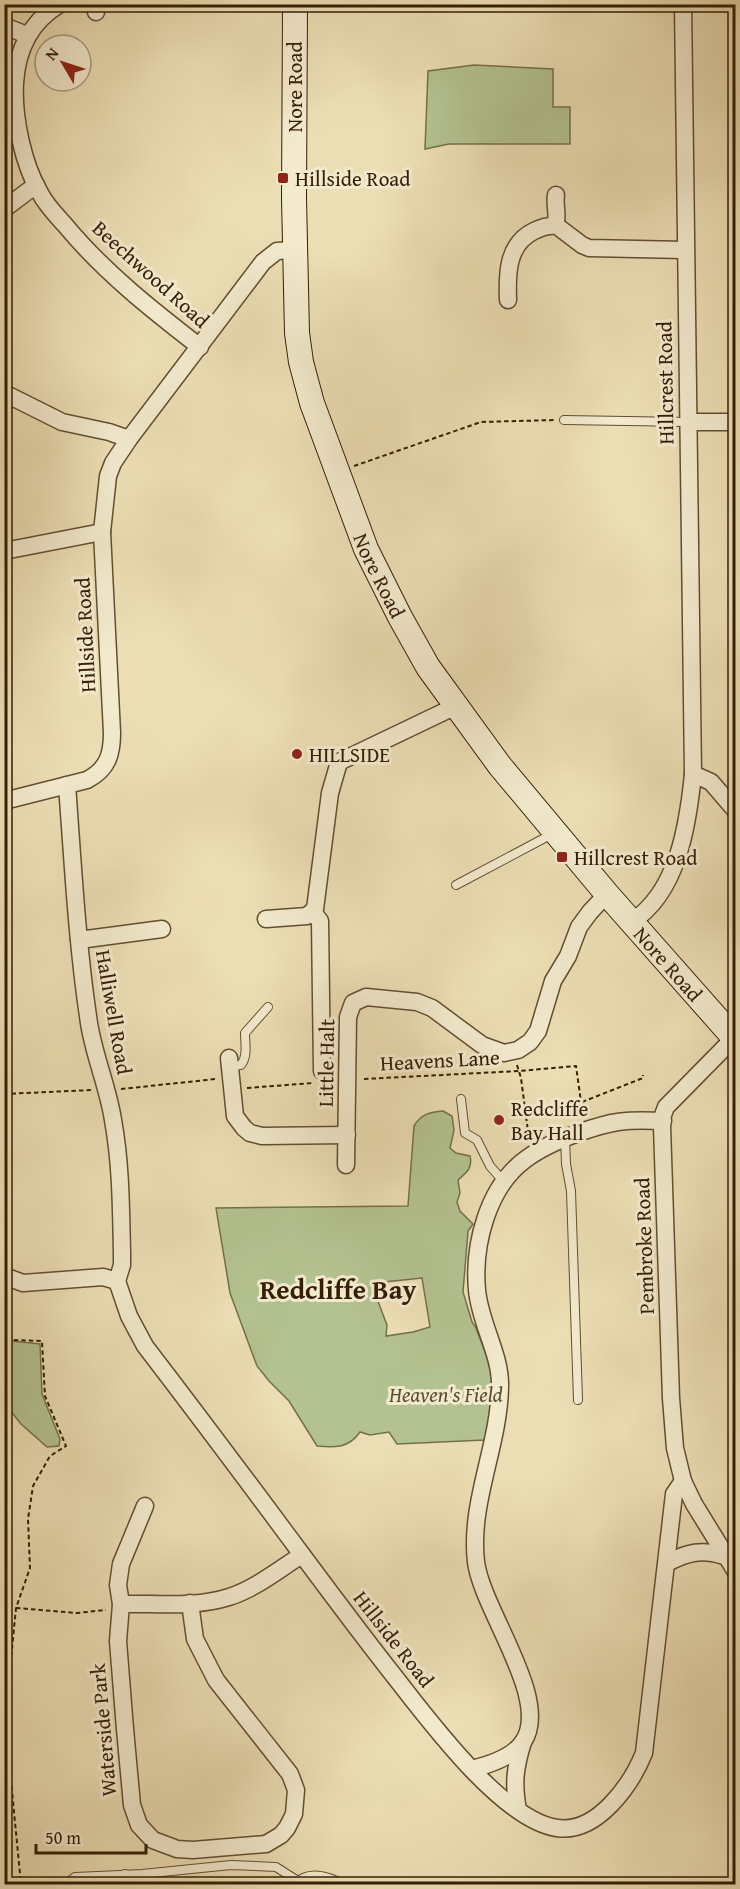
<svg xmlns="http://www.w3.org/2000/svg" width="740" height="1889" font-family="'Gentium Book Plus',serif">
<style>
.green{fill:#b3c290;stroke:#74704a;stroke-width:1.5;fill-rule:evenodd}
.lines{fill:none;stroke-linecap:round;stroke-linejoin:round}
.lane-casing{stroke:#634e31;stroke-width:10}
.street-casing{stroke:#634e31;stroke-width:19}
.secondary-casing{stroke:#351e05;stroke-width:26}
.path{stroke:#351e05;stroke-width:2;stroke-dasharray:4.5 3;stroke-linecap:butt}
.lane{stroke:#f3eace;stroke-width:8}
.street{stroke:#f3eace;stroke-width:16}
.secondary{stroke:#f3eace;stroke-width:24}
.poi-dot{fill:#8f2418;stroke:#f3eace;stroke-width:2}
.labels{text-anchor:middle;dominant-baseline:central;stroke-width:6;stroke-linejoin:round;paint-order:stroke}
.street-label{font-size:21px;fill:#351e05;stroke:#f3eace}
.poi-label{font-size:21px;fill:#351e05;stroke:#f3eace;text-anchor:start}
.park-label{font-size:21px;font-style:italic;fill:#5b4f2f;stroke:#f3eace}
.district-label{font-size:27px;font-weight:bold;fill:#351e05;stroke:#f3eace}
</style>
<rect width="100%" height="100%" fill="#ecdeb4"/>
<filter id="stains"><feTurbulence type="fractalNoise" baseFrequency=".00333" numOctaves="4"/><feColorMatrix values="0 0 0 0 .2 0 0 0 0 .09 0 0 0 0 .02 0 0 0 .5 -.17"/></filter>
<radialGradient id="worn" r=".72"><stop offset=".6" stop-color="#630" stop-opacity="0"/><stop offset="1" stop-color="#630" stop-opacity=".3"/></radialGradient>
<g class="green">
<polygon points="474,65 553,69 553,107 570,107 570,144 449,144 425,149 428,71"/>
<path d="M443 1111 452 1116 454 1130 450 1148 456 1153 470 1156C473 1168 466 1173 458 1180L460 1193 457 1202 460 1211 473 1224 468 1231 463 1292 472 1322 475 1326C486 1353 497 1379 493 1408 491 1419 487 1430 485 1440L397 1444 389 1432 370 1435 360 1432C349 1448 335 1448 317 1446L289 1401 269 1381 257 1366 230 1293 216 1208 408 1206 414 1126C421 1114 430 1112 443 1111ZM422 1278 430 1327 413 1332 386 1336 387 1325 376 1296 375 1283Z"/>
<polygon points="5,1334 12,1341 40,1344 42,1394 60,1439 59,1446 47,1447 21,1424 5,1404"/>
</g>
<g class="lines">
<g class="lane-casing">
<g id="lane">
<polyline points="4,413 13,398"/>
<polyline points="564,420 688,422"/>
<polyline points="456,885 554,833"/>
<path d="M230 1066 241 1065C248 1056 245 1044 245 1033L268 1007"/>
<polyline points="461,1099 465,1133 477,1140 490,1166 504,1182"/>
<polyline points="565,1137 566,1164 571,1191 578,1400"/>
<polyline points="125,1874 125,1884"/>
<polyline points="66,1884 75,1877 142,1874 231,1865 276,1867 298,1881"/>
<path d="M295 1884C308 1870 328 1876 343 1884"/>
</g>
</g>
<g class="street-casing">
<g id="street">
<path d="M60 4C31 21 17 50 15 83 13 117 23 164 40 193 46 205 56 215 65 225 104 272 152 310 200 347"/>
<polyline points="95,4 96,12"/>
<polyline points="4,26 27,35"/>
<polyline points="4,209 36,185"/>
<path d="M555 225C559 215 554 206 556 195"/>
<path d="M508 300C507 274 507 244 534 231 542 227 549 225 557 226L582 245 589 248 685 250"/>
<polyline points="4,393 62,422 109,432 129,439"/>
<polyline points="688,422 736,422"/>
<polyline points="4,551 102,532"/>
<polyline points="693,774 711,782 736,811"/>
<path d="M67 785C73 865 77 944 89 1023 94 1056 108 1087 113 1120 121 1164 121 1209 122 1253V1265L117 1281"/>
<path d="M4 801 87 780C108 769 112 754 112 733L102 532 108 476 113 463 129 439 263 262 277 251 294 250"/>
<polyline points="313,912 320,921 322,1071"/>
<polyline points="266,919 307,916 315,909 330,793 339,762 456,706"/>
<path d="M631 922C678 893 688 824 693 774L683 4"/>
<polyline points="79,940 162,929"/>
<polyline points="732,1035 728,1044 666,1107 663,1115 662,1126 671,1398 675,1448 683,1481 694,1504 736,1572"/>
<polyline points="229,1058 235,1116 244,1128 250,1133 262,1136 347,1135"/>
<polyline points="346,1165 348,1017 353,1003 366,997 417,1002 432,1008 482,1045 504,1053 518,1050 530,1042 538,1031 553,981 568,956 579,927 590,912 607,894"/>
<path d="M4 1276 23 1283 103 1277 117 1281 129 1316 145 1346C198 1415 251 1486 303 1556 332 1595 361 1634 391 1672 425 1715 501 1820 557 1828 597 1834 631 1785 644 1753L674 1494 683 1481"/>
<polyline points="145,1506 121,1564 118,1585 121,1604 118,1641 125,1729 132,1805 139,1825 153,1840 177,1849 193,1850 266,1844 281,1835 287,1828 294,1814 296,1790 290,1774 216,1680 195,1639 190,1603"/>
<path d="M667 1563C688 1552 702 1549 724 1556"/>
<path d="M121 1604C155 1603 195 1608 229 1597 255 1589 279 1569 302 1555"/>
<path d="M472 1769C488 1765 513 1757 523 1742 552 1700 482 1610 476 1562 469 1503 499 1446 500 1387 501 1354 480 1324 477 1290 473 1246 487 1187 526 1159 542 1147 559 1140 578 1133 612 1121 626 1119 663 1121"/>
<path d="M518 1810C513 1783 515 1768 523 1742"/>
</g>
</g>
<g class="secondary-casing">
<g id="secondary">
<path id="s1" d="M295 4 294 198 297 333 301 362 312 403 366 549 400 617 428 667 500 766 607 894 736 1040"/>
</g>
</g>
<g class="path">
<polyline points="354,466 481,422 554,420"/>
<polyline points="517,1065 521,1078 529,1139"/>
<polyline points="364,1079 519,1071 576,1066 583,1116"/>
<polyline points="247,1088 313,1083"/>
<polyline points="121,1089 216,1079"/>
<polyline points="4,1094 92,1090"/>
<polyline points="582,1102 643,1078 643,1075"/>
<polyline points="4,1329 13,1340 42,1341 45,1396 66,1446 50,1456 33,1486 28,1519 30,1568 16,1608 5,1719 21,1884"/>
<polyline points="16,1608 77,1613 106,1610"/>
</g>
<use href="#lane" class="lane"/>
<use href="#street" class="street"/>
<use href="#secondary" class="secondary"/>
</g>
<g class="poi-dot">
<rect x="277" y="172" width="12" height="12" rx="3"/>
<circle cx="297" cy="754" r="6"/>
<rect x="556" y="851" width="12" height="12" rx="3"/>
<circle cx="499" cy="1120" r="6"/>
</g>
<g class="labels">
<g class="street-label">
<text transform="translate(294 87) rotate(-90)">Nore Road</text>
<text transform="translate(151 274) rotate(42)">Beechwood Road</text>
<text transform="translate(665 383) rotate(-91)">Hillcrest Road</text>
<text stroke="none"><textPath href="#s1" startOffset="586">Nore Road</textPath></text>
<text transform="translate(85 635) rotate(-93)">Hillside Road</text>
<text stroke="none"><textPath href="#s1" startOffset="1072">Nore Road</textPath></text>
<text transform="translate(114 1012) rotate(80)">Halliwell Road</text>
<text transform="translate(440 1060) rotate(-3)">Heavens Lane</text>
<text transform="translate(326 1063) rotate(-89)">Little Halt</text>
<text transform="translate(644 1246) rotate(-92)">Pembroke Road</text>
<text transform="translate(394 1639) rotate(52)">Hillside Road</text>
<text transform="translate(103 1730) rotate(-95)">Waterside Park</text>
</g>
<g class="poi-label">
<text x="295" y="178">Hillside Road</text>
<text x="309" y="754">HILLSIDE</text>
<text x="574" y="857">Hillcrest Road</text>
<text x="511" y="1108">Redcliffe<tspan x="511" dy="24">Bay Hall</tspan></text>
</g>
<g class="park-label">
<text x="446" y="1394">Heaven's Field</text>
</g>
<g class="district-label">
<text x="338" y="1289">Redcliffe Bay</text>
</g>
</g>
<rect width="740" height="1889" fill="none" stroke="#ecdeb4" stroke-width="24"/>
<rect x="6" y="6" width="728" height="1877" fill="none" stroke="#351e05" stroke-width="3"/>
<rect x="12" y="12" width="716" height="1865" fill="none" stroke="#351e05" stroke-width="1.5"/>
<g transform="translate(63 63) rotate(309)"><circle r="28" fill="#f3eace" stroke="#a7987e" stroke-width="1.5"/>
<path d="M0-4.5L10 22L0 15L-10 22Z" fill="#8f2418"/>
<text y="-9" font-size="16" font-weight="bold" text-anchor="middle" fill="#351e05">N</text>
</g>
<path d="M36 1844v9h110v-9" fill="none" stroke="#351e05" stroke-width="3"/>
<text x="45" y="1844" font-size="18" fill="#351e05" stroke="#f3eace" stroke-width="4.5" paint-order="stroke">50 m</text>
<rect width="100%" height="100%" filter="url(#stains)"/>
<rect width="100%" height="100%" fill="url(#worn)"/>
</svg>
